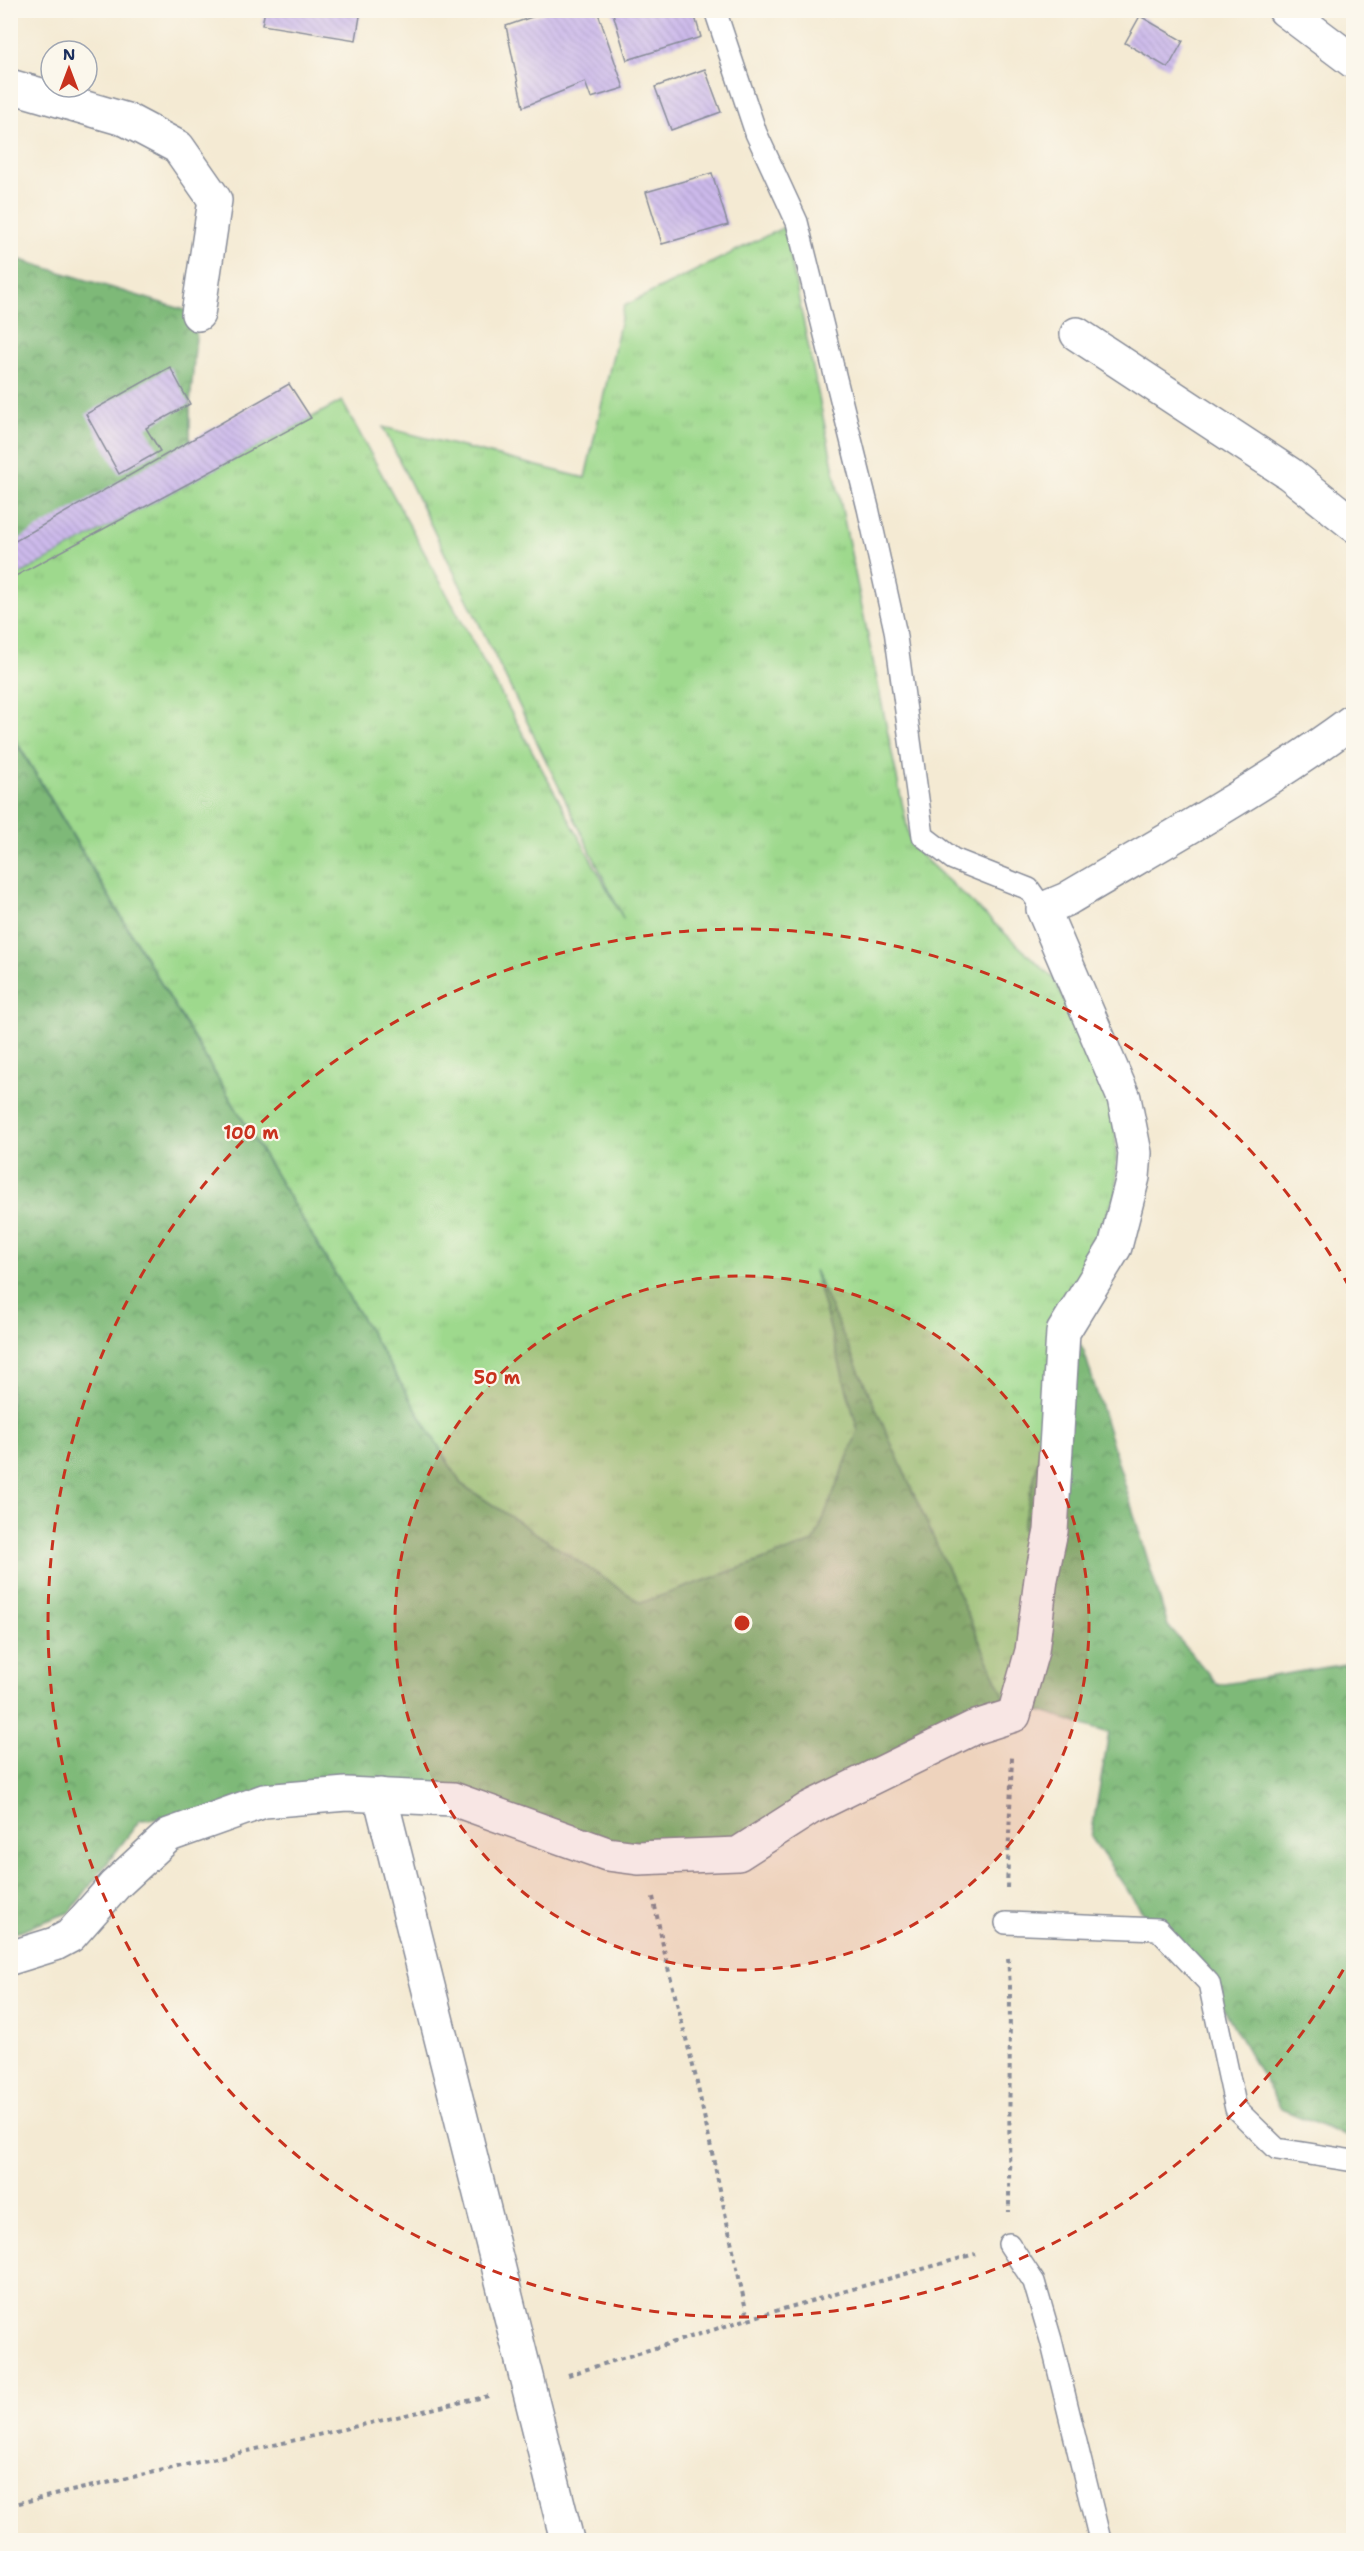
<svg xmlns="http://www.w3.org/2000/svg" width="1364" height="2551" font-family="'Shantell Sans',sans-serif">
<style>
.grass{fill:url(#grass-tufts);stroke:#5c8476;stroke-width:1.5}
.forest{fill:url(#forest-crowns);stroke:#4c746b;stroke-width:1.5}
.building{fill:url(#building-back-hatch)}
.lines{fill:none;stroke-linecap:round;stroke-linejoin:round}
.service-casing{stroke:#888c98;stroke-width:24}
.minor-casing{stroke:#888c98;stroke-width:36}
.path{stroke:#888c98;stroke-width:4;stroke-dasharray:4.5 4.5;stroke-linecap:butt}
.service{stroke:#fff;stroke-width:21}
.minor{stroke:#fff;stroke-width:33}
.ring{fill:none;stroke:#c8321e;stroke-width:3;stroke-dasharray:10 8}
.centre{fill:#c8321e;stroke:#fbf7ec;stroke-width:3}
.ring-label{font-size:18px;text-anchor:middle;font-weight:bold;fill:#c8321e;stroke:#fbf7ec;stroke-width:4.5;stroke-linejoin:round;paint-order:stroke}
</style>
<defs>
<pattern id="grass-tufts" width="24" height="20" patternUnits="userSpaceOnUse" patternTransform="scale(1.5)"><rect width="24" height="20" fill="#9ed98d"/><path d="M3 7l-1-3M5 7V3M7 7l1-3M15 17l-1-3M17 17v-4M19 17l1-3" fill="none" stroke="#88bb7c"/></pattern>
<pattern id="forest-crowns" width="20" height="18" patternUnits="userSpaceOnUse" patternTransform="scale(1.5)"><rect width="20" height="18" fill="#7eb978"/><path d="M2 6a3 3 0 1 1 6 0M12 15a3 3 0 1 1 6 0" fill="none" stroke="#669766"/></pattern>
<pattern id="building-back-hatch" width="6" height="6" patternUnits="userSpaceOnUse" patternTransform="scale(1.5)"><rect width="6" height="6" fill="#ccb9ea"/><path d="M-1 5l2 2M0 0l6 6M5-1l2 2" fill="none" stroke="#af9fcb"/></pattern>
</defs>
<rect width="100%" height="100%" fill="#fbf7ec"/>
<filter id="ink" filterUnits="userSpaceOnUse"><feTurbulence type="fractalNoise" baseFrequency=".0167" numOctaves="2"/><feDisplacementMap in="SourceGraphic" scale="12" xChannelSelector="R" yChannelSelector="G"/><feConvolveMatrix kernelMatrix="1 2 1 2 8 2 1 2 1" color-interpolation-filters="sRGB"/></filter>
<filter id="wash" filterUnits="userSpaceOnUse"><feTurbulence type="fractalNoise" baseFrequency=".008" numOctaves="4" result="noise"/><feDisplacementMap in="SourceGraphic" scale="24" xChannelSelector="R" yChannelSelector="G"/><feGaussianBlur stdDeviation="1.35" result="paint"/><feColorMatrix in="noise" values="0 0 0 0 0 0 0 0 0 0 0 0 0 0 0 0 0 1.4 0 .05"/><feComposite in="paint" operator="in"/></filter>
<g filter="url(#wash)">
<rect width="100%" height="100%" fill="#f4ead3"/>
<polygon class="grass" points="784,227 911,846 1054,979 1115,1107 1117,1191 1057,1331 1037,1472 1044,1564 1009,1707 839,1359 858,1431 814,1542 641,1603 461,1484 11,732 10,579 342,401 624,920 383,427 585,478 624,306"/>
<g class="forest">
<polygon points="11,257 198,314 190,404 190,482 11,579"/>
<polygon points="10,732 461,1484 641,1603 814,1542 858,1431 814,1270 1009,1707 746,1849 607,1854 453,1799 140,1820 70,1912 11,1934"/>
<polygon points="1070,1330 1084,1351 1168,1626 1218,1685 1353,1663 1353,2139 1281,2109 1209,1983 1154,1929 1091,1837 1109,1733 1020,1705 1047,1570 1022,1528"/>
</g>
<g id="blocks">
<g class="building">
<polygon points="265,10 361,10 356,40 262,25"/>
<polygon points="552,10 597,10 624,88 591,98 585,82 523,107 506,26"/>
<polygon points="612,10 693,10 701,37 627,60"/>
<polygon points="1140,16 1183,41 1168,68 1125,43"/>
<polygon points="705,69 721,112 671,130 655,87"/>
<polygon points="712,173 728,225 662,244 646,192"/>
<polygon points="170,367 190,404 146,428 160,451 119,474 86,414"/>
<polygon points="289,384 311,418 10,579 10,544"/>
</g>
</g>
</g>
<g filter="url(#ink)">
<use href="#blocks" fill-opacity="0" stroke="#888c98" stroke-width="1.5"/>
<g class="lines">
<g class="service-casing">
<g id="service">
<polyline points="715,10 756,133 797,222 868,508 895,630 923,836 953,859 1029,889 1043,909"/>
<polyline points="1006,1923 1158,1929 1209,1983 1236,2109 1277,2149 1354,2161"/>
<polyline points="1009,2244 1034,2282 1051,2340 1100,2540"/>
</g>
</g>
<g class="minor-casing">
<g id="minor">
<polyline points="1285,10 1354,62"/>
<polyline points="10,86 127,120 178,147 215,200 198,314"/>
<polyline points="1077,334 1290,474 1354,525"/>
<polyline points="380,1795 567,2540"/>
<path d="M10 1958 55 1944 70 1936 115 1885 169 1835 264 1801 346 1794 453 1799 607 1854 638 1858 738 1854 810 1808 973 1728 1014 1715 1032 1651 1041 1579 1051 1531 1063 1332 1115 1247 1133 1177 1135 1153 1124 1098 1043 909 1067 899C1163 842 1264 787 1354 720"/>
</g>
</g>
<g class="path">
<polyline points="1007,1888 1012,1757"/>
<polyline points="653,1897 667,1964 695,2074 748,2319"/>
<polyline points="1008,1958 1010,1986 1009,2212"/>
<polyline points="568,2375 748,2319 975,2254"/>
<polyline points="10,2505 489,2396"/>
</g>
<use href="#service" class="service"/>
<use href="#minor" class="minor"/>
</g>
</g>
<circle cx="742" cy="1623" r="347" fill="#c8321e" fill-opacity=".12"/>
<g class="ring">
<circle cx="742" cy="1623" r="347"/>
<path d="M1352 1954A694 694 0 1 1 1352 1292"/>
</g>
<circle cx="742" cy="1623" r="9" class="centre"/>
<g class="ring-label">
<text x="251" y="1139">100 m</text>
<text x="497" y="1384">50 m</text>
</g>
<rect width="1364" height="2551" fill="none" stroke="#fbf7ec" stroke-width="36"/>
<g transform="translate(69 69)"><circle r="28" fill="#fbf7ec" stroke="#a1a7b3" stroke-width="1.5"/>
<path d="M0-4.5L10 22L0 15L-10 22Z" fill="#c8321e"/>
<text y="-9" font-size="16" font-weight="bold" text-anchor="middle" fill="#1b2f5e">N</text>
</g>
</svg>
